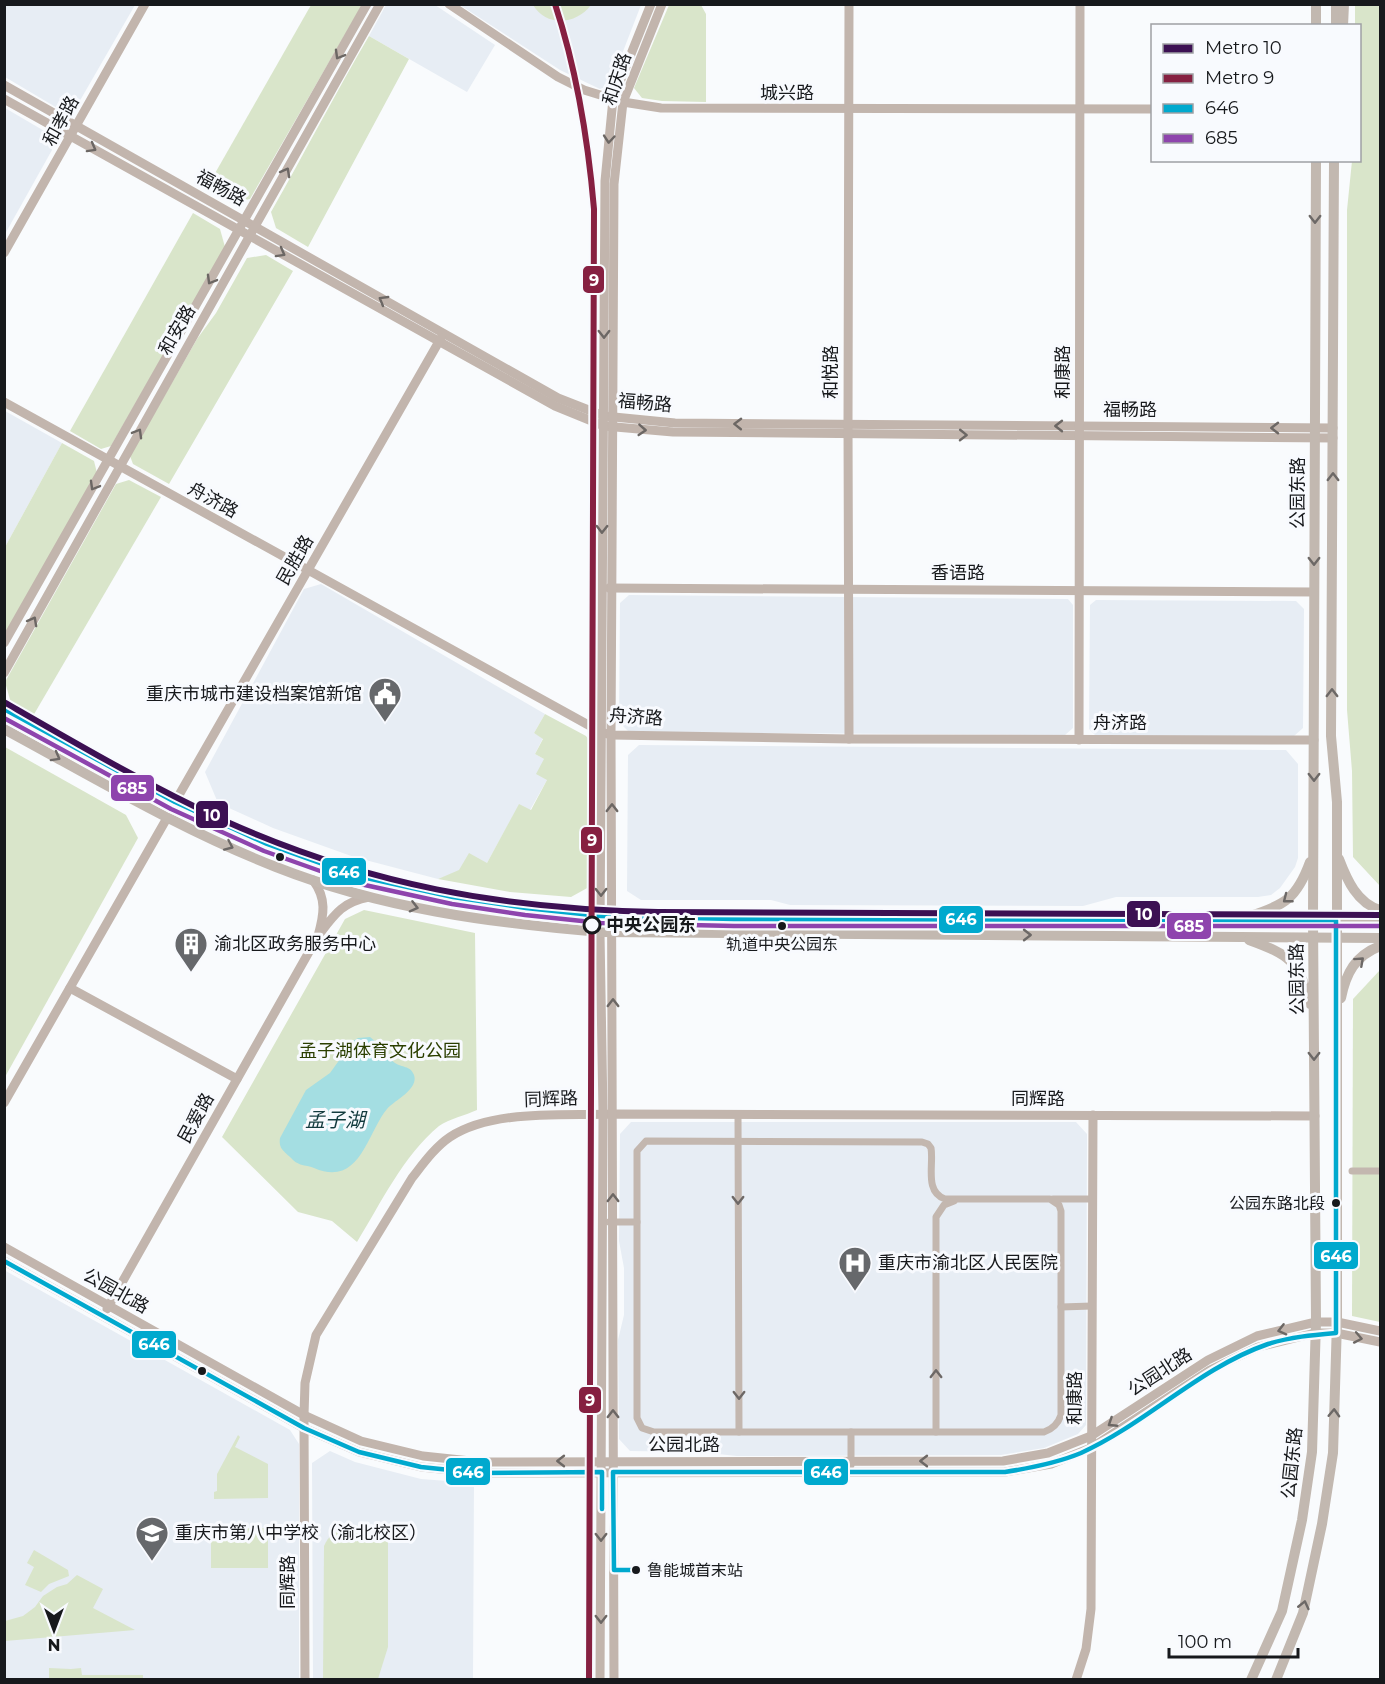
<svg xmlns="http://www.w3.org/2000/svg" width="1385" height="1684" font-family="Montserrat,'Noto Sans SC',sans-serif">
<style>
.built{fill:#e7edf4}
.green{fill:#d9e5ca}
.water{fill:#a4dee2}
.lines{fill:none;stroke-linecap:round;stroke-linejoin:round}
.street{stroke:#c3b7af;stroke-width:7}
.secondary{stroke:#c2b5ad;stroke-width:9}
.primary{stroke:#c2b8b0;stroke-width:10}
.bus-1-casing{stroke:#f8fafe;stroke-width:9}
.bus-2-casing{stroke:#f8fafe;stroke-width:9}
.bus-1{stroke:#00a9ce;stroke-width:4.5}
.bus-2{stroke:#8e44ad;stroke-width:4.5}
.metro-1-casing{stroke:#f8fafe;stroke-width:10}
.metro-2-casing{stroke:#f8fafe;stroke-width:10}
.metro-1{stroke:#3c1053;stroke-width:6}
.metro-2{stroke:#862041;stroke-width:6}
.oneway{stroke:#6c6764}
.oneway2{stroke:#6c6866}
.oneway3{stroke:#6d6866}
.bus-dot{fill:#17191c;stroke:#f8fafe;stroke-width:2}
.stop-dot{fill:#f8fafe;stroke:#17191c;stroke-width:3}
.labels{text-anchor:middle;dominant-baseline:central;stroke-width:6;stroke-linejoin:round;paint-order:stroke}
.bus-label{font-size:16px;fill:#17191c;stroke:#f8fafe}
.street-label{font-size:18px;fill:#17191c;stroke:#f8fafe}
.poi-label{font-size:18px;fill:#17191c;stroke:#f8fafe;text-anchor:start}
.stop-label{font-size:18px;font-weight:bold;fill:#17191c;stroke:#f8fafe;text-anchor:start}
.park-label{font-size:18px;fill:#2b3f00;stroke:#f8fafe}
.water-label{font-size:20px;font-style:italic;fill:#133b3e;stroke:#f8fafe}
.line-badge{stroke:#f8fafe;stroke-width:2}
.badge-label{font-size:16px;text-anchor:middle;font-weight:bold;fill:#fff}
</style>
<rect width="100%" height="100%" fill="#f9fbfd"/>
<g class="built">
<polygon points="5,4 135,4 135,5 78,104 59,109 5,77"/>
<polygon points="386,5 435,5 495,45 467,92 369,36"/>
<polygon points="460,5 641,5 610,85 600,89 560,70"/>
<polygon points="5,108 46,132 52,150 5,234"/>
<polygon points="5,411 62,443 5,547"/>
<polygon points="321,584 545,714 534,733 543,738 535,754 544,759 547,780 530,810 519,805 487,863 438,879 354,857 273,828 218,803 205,772 304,589"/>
<polygon points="629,595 1068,599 1073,605 1073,728 1065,735 629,732 619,722 620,603"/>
<polygon points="1096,600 1296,601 1304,609 1303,728 1294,736 1096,736 1089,729 1090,605"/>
<polygon points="639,745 1286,750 1298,764 1298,858 1295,867 1280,888 1271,895 1258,897 1116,897 1083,906 790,905 771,900 641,900 627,891 628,755"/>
<polygon points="631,1122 1076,1122 1087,1134 1086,1425 1078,1434 1044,1448 1001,1455 737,1456 699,1452 630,1451 619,1439 618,1340 624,1315 624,1268 619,1241 620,1134"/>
<polygon points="4,1270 290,1430 299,1444 299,1679 5,1679"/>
<polygon points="330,1451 355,1462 421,1479 474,1483 473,1679 313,1679 312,1463"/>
</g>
<g class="green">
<polygon points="1380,4 1380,886 1353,857 1352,771 1347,710 1347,210 1352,161 1360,160 1360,26 1355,25 1355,5"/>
<polygon points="311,5 362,5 250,199 231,203 206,189"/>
<path d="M533 5H591C577 24 547 28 533 5Z"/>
<polygon points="669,5 701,5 706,14 706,102 662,101 642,98 634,88"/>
<path d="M369 36 409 59 308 247 276 228 271 212C304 154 335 94 369 36Z"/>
<polygon points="193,213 220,229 225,247 111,446 101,449 70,431"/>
<polygon points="266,255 293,271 169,484 133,464 130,456 197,339 216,313 247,258"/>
<polygon points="62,443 94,461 97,473 5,636 5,547"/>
<polygon points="129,480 161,497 33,716 11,703 5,682 116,484"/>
<polygon points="545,714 586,736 591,743 589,887 571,897 510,892 438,879 459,870 469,853 487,863 519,804 531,810 547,780 536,774 544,759 535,754 543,739 534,733"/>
<polygon points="5,747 126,815 138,838 5,1077"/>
<path d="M364 910 475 933 477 1110C466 1115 449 1119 439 1126 403 1156 381 1203 357 1242L332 1221 298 1212 222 1137 345 919Z"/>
<polygon points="1380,970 1380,1322 1352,1316 1353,999"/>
<polygon points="238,1435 240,1437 235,1447 268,1464 268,1498 214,1499 214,1492 217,1491 217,1474"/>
<path d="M370 1525 382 1530 388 1539V1647L378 1679H323L324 1546C333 1526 350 1525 370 1525Z"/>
<rect x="211" y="1528" width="57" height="40"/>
<polygon points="34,1550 68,1570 69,1576 49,1584 41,1592 25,1585 34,1567 27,1563"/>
<polygon points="77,1575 103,1589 93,1608 135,1630 5,1641 5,1621 23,1616 35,1607 43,1596 57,1587 67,1584"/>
<polygon points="49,1668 71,1669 81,1668 82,1675 143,1675 143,1679 49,1679"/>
</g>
<path class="water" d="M370 1037C379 1044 385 1056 395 1063 402 1068 410 1065 414 1075 419 1089 395 1100 387 1109 367 1133 360 1188 314 1168 307 1165 299 1166 293 1160 286 1152 278 1150 280 1138L306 1090 330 1073 353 1041 358 1038Z"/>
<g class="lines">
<g class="street">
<polyline points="738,1114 739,1432"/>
<path d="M646 1141 922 1142 928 1144 931 1148C934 1164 924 1192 945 1199H1050L1059 1205 1061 1211V1415C1058 1424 1053 1429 1044 1432H654L642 1428 637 1418V1151Z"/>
<polyline points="1352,1171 1380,1171"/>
<polyline points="1053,1199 1093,1199"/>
<polyline points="609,1222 637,1222"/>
<polyline points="1061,1307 1092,1306"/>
<polyline points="936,1432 936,1217 944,1205 954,1201"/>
<polyline points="851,1465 851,1432"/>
</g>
<g class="secondary">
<polyline points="449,4 558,77 584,90 623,102 661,108 1152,109"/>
<polyline points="4,85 558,398 604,416 675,423 1333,428"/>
<polyline points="4,99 555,406 604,426 673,432 1333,438"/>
<polyline points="4,253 145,4"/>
<polyline points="4,402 601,732 611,735 849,739 1314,740"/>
<polyline points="609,588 1314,592"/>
<polyline points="4,643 367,4"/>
<polyline points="4,673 380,4"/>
<polyline points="849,739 848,425 849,4"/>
<polyline points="1079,740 1080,4"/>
<polyline points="175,802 441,338"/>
<path d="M313 880C327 899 324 914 318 936 334 915 342 902 369 897"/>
<polyline points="70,988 237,1079"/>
<polyline points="4,1103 167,818"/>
<polyline points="4,1247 304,1415 361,1441 423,1456 480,1462 1003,1461 1048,1453 1091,1436 1208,1360 1257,1336 1316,1322 1337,1322 1380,1331"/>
<polyline points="4,1261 304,1428 359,1452 421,1467 479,1473 1005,1472 1051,1464 1091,1448 1210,1370 1258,1347 1315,1333 1336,1333 1380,1342"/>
<polyline points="107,1309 318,936"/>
<path d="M305 1680 304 1415 305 1383 316 1335 412 1178C423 1164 435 1147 450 1137 493 1109 563 1116 613 1114L1315 1116"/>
<polyline points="600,1680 603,1114 600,932 605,181 613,99 651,4"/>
<polyline points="614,1680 611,735 614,184 623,102 662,4"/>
<polyline points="1076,1680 1086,1649 1091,1609 1093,1115"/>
</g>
<g class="primary">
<polyline points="1316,4 1316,26"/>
<polyline points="1336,26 1336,4"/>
<polyline points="1343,26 1344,4"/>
<polyline points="4,709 175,802 267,844 353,875 453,897 526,908 601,916 734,919 1380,919"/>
<path d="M4 729C93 777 181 830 276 867 380 908 490 923 600 932L1380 938"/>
<path d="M1339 859C1347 880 1357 903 1380 910"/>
<path d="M1250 916C1285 905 1297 898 1310 862"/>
<path d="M1249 940C1290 955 1299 961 1310 1004"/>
<path d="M1341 998C1346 973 1355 956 1380 946"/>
<polyline points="1251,1680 1282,1611 1302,1520 1312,1452 1316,1322 1313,919 1316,160"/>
<polyline points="1276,1680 1303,1613 1322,1524 1333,1453 1337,1322 1337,802 1331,736 1334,160"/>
</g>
<g class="bus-1-casing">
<g id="bus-1">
<path d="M4 709 175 802 267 844 353 875 453 897 526 908 601 916 734 919 1336 920V1333C1313 1335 1290 1337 1268 1344 1199 1368 1147 1423 1081 1453 1057 1463 1031 1468 1005 1472H613L614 1570H636"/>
<polyline points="4,1261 304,1428 359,1452 421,1467 479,1473 602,1472 602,1509"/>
</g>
</g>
<g class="bus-2-casing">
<polyline id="bus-2" points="4,718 171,809 264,851 351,882 452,904 525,915 601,923 734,926 1380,926"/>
</g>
<use href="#bus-1" class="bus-1"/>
<use href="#bus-2" class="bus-2"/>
<g class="metro-1-casing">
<path id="metro-1" d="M4 702C77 744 149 786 225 821 368 885 502 909 658 912L1380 915"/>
</g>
<g class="metro-2-casing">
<path id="metro-2" d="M555 4C577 71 588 139 594 209L589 1680"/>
</g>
<use href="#metro-1" class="metro-1"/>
<use href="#metro-2" class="metro-2"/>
</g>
<defs><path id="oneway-chevron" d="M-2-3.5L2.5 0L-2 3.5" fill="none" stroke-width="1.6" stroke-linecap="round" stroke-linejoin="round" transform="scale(1.5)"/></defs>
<g class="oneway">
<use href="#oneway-chevron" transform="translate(339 55) rotate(120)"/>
<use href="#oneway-chevron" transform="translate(609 139) rotate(95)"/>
<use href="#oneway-chevron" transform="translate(92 148) rotate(29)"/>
<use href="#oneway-chevron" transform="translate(286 172) rotate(-61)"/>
<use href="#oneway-chevron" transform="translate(281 253) rotate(29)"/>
<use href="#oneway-chevron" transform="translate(211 280) rotate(120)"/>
<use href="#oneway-chevron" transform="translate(383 300) rotate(-150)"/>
<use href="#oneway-chevron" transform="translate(604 334) rotate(90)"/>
<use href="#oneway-chevron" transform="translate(738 424) rotate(-179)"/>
<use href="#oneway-chevron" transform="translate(1059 426) rotate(-180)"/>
<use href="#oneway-chevron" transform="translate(1275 428) rotate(-180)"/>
<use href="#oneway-chevron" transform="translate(642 430) rotate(4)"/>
<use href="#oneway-chevron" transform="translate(138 433) rotate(-60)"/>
<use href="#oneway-chevron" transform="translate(963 435) rotate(1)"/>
<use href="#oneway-chevron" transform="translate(94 486) rotate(120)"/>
<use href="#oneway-chevron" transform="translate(602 529) rotate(91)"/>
<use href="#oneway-chevron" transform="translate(33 621) rotate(-61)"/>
<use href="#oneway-chevron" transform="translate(612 808) rotate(-90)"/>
<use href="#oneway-chevron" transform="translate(601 892) rotate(90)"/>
<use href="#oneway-chevron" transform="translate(613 1003) rotate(-90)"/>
<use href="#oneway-chevron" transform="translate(613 1198) rotate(-90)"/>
<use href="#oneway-chevron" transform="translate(1282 1330) rotate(166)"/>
<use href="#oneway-chevron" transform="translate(1358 1338) rotate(11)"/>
<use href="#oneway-chevron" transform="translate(613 1414) rotate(-90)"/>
<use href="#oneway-chevron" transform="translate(1112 1423) rotate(147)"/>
<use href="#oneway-chevron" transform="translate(561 1461) rotate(180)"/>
<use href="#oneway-chevron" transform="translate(924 1461) rotate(180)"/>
<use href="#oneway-chevron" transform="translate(601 1537) rotate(90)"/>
<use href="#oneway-chevron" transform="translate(601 1619) rotate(90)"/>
</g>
<g class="oneway2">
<use href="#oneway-chevron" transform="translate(1315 219) rotate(90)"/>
<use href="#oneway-chevron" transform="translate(1333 477) rotate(-90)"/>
<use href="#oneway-chevron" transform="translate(1314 561) rotate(90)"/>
<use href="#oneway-chevron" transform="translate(1332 693) rotate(-90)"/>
<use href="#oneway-chevron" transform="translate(56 757) rotate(29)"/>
<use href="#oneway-chevron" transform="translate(1314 777) rotate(90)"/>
<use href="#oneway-chevron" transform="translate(229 846) rotate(24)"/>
<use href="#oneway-chevron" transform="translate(1287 899) rotate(142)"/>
<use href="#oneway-chevron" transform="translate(414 907) rotate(14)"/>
<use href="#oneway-chevron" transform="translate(1027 935)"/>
<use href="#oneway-chevron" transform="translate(1360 961) rotate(-42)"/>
<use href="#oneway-chevron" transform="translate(1314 1056) rotate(90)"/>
<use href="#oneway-chevron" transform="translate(1334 1413) rotate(-88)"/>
<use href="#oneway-chevron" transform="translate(1304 1605) rotate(-77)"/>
</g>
<g class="oneway3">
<use href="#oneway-chevron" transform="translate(738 1200) rotate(90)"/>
<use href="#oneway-chevron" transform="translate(936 1374) rotate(-90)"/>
<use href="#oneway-chevron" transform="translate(739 1395) rotate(90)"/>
</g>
<defs>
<g id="civic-pin" transform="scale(1.725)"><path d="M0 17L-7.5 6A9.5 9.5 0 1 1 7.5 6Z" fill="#66686b" stroke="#f8fafe"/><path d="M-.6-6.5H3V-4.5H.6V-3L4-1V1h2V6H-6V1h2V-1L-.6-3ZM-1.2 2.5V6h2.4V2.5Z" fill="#fff"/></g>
<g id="building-pin" transform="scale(1.725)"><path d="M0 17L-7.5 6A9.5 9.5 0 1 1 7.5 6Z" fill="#66686b" stroke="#f8fafe"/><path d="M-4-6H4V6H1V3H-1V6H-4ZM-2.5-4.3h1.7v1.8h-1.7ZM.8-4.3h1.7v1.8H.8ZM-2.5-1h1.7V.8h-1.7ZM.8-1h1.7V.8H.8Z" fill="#fff"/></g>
<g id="hospital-pin" transform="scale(1.725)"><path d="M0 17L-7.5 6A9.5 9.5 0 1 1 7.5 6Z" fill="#66686b" stroke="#f8fafe"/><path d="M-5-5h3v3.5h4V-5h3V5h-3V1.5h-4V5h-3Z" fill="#fff"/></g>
<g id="school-pin" transform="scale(1.725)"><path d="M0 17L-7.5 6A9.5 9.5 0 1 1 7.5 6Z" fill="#66686b" stroke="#f8fafe"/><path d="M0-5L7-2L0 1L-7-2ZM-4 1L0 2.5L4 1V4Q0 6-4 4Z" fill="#fff"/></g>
</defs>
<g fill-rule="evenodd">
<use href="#civic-pin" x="385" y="694"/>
<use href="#building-pin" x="191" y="944"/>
<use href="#hospital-pin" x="855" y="1263"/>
<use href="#school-pin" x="152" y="1533"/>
</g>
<g class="bus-dot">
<circle cx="280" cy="857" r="5"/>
<circle cx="782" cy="926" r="5"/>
<circle cx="1336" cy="1203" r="5"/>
<circle cx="202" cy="1371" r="5"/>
<circle cx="636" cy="1570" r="5"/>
</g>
<circle class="stop-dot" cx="592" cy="925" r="8"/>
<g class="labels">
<g class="bus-label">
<text x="782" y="944">轨道中央公园东</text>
<text x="1325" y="1203" text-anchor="end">公园东路北段</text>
<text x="647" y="1570" text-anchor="start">鲁能城首末站</text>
</g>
<g class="street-label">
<text transform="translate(617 79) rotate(-72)">和庆路</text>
<text x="787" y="93">城兴路</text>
<text transform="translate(61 121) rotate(-61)">和孝路</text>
<text transform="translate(221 188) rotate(29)">福畅路</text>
<text transform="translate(177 330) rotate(-60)">和安路</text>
<text transform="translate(831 372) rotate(-90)">和悦路</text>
<text transform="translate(1063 372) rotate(-90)">和康路</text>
<text transform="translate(645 403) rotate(5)">福畅路</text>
<text x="1130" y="410">福畅路</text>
<text transform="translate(1298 493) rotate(-90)">公园东路</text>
<text transform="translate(213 500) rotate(29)">舟济路</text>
<text transform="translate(295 560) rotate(-60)">民胜路</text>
<text x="958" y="573">香语路</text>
<text transform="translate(636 717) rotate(4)">舟济路</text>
<text x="1120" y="723">舟济路</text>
<text transform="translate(1297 979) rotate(-91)">公园东路</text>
<text transform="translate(551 1099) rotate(-2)">同辉路</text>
<text x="1038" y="1099">同辉路</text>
<text transform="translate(196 1118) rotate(-61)">民爱路</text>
<text transform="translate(116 1291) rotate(29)">公园北路</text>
<text transform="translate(1160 1372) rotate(-33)">公园北路</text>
<text transform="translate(1075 1398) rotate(-90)">和康路</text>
<text x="684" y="1445">公园北路</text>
<text transform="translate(1292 1463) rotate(-84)">公园东路</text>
<text transform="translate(288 1582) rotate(-90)">同辉路</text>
</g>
<g class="poi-label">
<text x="362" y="694" text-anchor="end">重庆市城市建设档案馆新馆</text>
<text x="214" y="944">渝北区政务服务中心</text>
<text x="878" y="1263">重庆市渝北区人民医院</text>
<text x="175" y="1533">重庆市第八中学校（渝北校区）</text>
</g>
<g class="stop-label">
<text x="606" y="925">中央公园东</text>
</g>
<g class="park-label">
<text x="380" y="1051">孟子湖体育文化公园</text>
</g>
<g class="water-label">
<text x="335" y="1120">孟子湖</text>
</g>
</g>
<g class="line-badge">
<rect x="582" y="265" width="23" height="29" rx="6" fill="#862041"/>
<rect x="110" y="774" width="45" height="28" rx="6" fill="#8e44ad"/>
<rect x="195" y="800" width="34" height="29" rx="6" fill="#3c1053"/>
<rect x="580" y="826" width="23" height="28" rx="6" fill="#862041"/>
<rect x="321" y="857" width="46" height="29" rx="6" fill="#00a9ce"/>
<rect x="1126" y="900" width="35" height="28" rx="6" fill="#3c1053"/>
<rect x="938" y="905" width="46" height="29" rx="6" fill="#00a9ce"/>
<rect x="1166" y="912" width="46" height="28" rx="6" fill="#8e44ad"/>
<rect x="1313" y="1241" width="46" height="29" rx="6" fill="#00a9ce"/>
<rect x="131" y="1330" width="46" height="29" rx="6" fill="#00a9ce"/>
<rect x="578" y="1386" width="24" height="28" rx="6" fill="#862041"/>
<rect x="445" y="1457" width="46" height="29" rx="6" fill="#00a9ce"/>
<rect x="803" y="1458" width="46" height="28" rx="6" fill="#00a9ce"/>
</g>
<g class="badge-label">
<text x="594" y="286">9</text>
<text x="132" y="794">685</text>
<text x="212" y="821">10</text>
<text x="592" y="846">9</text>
<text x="344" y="878">646</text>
<text x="1144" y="920">10</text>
<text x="961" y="925">646</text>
<text x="1189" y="932">685</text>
<text x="1336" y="1262">646</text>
<text x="154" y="1350">646</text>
<text x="590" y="1406">9</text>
<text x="468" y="1478">646</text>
<text x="826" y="1478">646</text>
</g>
<rect width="1385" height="1684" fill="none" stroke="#17191c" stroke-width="12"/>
<rect x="1151" y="24" width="210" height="138" fill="#f8fafe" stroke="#9ea0a4" stroke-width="1.5"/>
<rect x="1163" y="44" width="30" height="9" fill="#3c1053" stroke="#9ea0a4" stroke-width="1.5"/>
<text x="1205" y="54" font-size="18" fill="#17191c">Metro 10</text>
<rect x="1163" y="74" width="30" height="9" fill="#862041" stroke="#9ea0a4" stroke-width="1.5"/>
<text x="1205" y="84" font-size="18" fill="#17191c">Metro 9</text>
<rect x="1163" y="104" width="30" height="9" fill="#00a9ce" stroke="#9ea0a4" stroke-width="1.5"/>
<text x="1205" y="114" font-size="18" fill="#17191c">646</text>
<rect x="1163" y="134" width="30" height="9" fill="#8e44ad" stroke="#9ea0a4" stroke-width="1.5"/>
<text x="1205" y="144" font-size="18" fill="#17191c">685</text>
<g transform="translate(54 1630) rotate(180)" stroke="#f8fafe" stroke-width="4.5" paint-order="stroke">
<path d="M0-4.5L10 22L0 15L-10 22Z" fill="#17191c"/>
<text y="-9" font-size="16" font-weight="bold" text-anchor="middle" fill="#17191c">N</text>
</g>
<path d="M1169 1648v9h129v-9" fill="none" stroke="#17191c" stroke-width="3"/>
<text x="1178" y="1648" font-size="18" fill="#17191c" stroke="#f8fafe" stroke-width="4.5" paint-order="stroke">100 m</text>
</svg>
